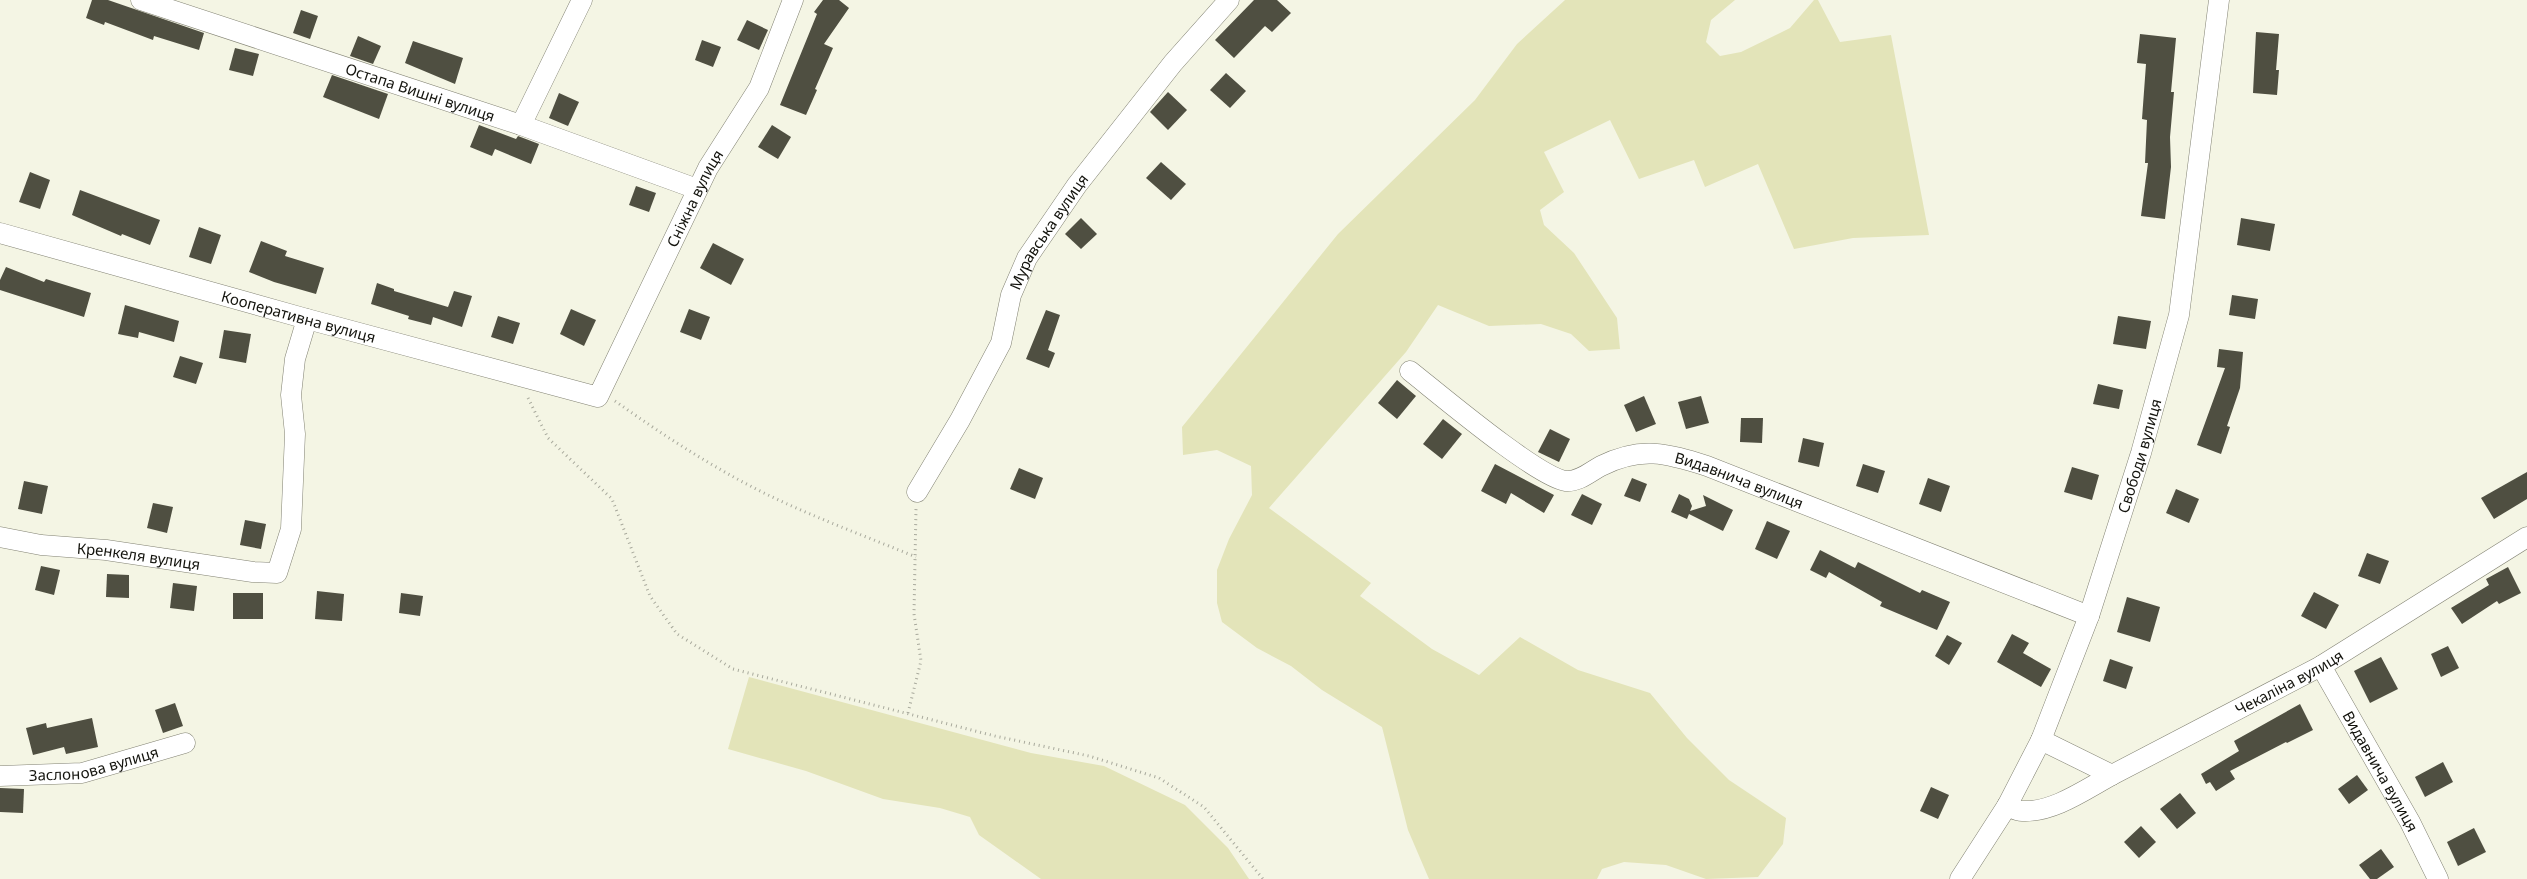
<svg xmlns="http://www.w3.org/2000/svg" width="2527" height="879" font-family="'Noto Sans',sans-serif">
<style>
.green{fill:#e3e4b9}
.building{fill:#4f4f41}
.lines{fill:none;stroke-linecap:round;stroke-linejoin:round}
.minor-casing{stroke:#828273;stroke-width:21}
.path{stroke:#a8a99c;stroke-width:3;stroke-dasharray:1 4;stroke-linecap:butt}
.minor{stroke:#fff;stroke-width:20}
.labels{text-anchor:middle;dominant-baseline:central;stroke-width:5;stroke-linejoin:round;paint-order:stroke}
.street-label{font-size:15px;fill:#14140e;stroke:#fff}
</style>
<rect width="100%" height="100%" fill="#f4f5e4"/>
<g class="green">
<polygon points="1565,0 1735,0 1711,20 1706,42 1720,56 1741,52 1790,28 1814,0 1818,0 1840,42 1891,35 1929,235 1853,238 1794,249 1758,164 1705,187 1694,160 1639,179 1610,120 1544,152 1564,192 1540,210 1544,225 1574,253 1617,318 1620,349 1589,351 1571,334 1541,324 1489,326 1438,305 1406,352 1269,508 1371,583 1360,596 1432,649 1479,675 1520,637 1578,670 1650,693 1687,738 1729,780 1786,818 1783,844 1758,877 1706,879 1666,865 1624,862 1602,869 1597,879 1429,879 1408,830 1382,727 1322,690 1291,666 1257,648 1222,622 1217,603 1217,570 1229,539 1252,495 1251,466 1217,450 1183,455 1182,427 1338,234 1475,100 1517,44"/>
<polygon points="749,677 1031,753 1104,766 1185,805 1228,848 1249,879 1041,879 979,835 970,817 940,808 883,799 806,771 728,749"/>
</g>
<g class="building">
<polygon points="92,0 108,0 204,33 199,50 154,36 153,40 105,22 104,25 86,18"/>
<polygon points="823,0 839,0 849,8 824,44 833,48 815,89 817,90 806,115 780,105 817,14 814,12"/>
<polygon points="1254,0 1277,0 1291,13 1272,32 1265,26 1234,58 1215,40"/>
<polygon points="301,10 318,16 310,39 293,33"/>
<polygon points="747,20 768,30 759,50 737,40"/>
<polygon points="2256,32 2279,34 2276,70 2279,70 2277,95 2253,93"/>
<polygon points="2140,34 2176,38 2171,92 2174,92 2170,137 2171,167 2165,219 2141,216 2148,163 2145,163 2147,120 2142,119 2146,64 2137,63"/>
<polygon points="358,36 381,46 373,64 350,56"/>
<polygon points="702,40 721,47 713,67 695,60"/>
<polygon points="413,41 463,58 455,84 405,63"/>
<polygon points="235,48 259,54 253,76 229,70"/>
<polygon points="1226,73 1246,91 1230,108 1210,90"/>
<polygon points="332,75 388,94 379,119 323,97"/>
<polygon points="1168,92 1187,110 1168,130 1150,112"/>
<polygon points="559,93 579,102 568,126 549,118"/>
<polygon points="479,125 516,139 518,136 539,144 531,164 495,149 492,156 470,147"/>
<polygon points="772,125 791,137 778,159 758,147"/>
<polygon points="1161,162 1186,184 1171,200 1146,178"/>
<polygon points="30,172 50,180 40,209 19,202"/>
<polygon points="636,186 656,193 649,212 629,205"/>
<polygon points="80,190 160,220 150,245 122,234 121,236 72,215"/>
<polygon points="1081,218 1097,234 1081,249 1065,234"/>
<polygon points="2241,218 2275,224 2270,251 2237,245"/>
<polygon points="199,227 221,235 211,264 189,257"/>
<polygon points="261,241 287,251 285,256 324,268 316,294 274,282 249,272"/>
<polygon points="713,243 744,259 731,285 700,268"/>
<polygon points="6,267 44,282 46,279 91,293 84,317 0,290 0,280"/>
<polygon points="377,283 394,289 394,291 448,307 454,291 472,296 462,327 433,317 431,325 408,319 409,316 371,304"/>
<polygon points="2232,295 2258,299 2255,319 2229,315"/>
<polygon points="125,305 179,321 174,342 139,332 138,338 118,334"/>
<polygon points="571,309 596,320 584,346 560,334"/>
<polygon points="689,309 710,317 701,340 680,332"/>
<polygon points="1046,310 1060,315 1048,350 1055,353 1049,368 1026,359"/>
<polygon points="498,316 520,323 513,344 491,337"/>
<polygon points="2118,316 2151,321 2146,349 2113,344"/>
<polygon points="224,330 251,334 246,363 219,358"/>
<polygon points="2219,349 2243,352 2240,388 2227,426 2230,427 2221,454 2197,445 2225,368 2217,367"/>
<polygon points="180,356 203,363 196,384 173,377"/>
<polygon points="1397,380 1416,396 1397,419 1378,403"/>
<polygon points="2098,384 2123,390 2119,409 2093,404"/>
<polygon points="1644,396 1656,424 1636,432 1624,405"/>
<polygon points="1701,396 1709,423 1686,429 1678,402"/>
<polygon points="1741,418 1763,418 1762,443 1740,442"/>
<polygon points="1443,419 1462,434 1442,459 1423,444"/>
<polygon points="1550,429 1570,439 1559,462 1538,452"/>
<polygon points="1803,438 1824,443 1819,467 1798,462"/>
<polygon points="1495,464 1554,495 1544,513 1511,493 1506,504 1481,491"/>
<polygon points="1863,464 1885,471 1878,493 1856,486"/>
<polygon points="2072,467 2099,475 2092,500 2064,492"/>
<polygon points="1019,468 1043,478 1035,499 1010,489"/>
<polygon points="2527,472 2527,499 2494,519 2481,498"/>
<polygon points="1632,478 1647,484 1640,502 1624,496"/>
<polygon points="1928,478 1950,486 1941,512 1919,504"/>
<polygon points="24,481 48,486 42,514 18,509"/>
<polygon points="2176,489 2199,499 2189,523 2166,513"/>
<polygon points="1582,494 1602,504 1592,525 1571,515"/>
<polygon points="1679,494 1689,499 1692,506 1690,511 1706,506 1703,495 1733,510 1723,531 1689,514 1687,519 1671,512"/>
<polygon points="153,503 173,507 167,533 147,528"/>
<polygon points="245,520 266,524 261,549 240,545"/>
<polygon points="1767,521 1790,531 1777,559 1755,549"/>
<polygon points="1820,550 1855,568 1858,562 1920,593 1922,590 1950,602 1937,630 1880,606 1882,602 1829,572 1826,578 1810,570"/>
<polygon points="2367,553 2389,561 2380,584 2358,576"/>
<polygon points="41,566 60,570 54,595 35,590"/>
<polygon points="2508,567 2521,593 2499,604 2497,601 2462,624 2451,608 2489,585 2486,579"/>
<polygon points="107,574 129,575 129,598 106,597"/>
<polygon points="173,583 197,586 194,611 170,608"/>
<polygon points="317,591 344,594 342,621 315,619"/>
<polygon points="2314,592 2339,605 2326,629 2301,616"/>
<rect x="233" y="593" width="30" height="26"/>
<polygon points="401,593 423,596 420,616 399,613"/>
<polygon points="2127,597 2160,607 2150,642 2117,632"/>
<polygon points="2012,634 2029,643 2023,653 2051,669 2041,687 1997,662"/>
<polygon points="1947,635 1962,643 1949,665 1935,656"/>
<polygon points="2448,646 2459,668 2441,677 2431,654"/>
<polygon points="2381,657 2398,689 2370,703 2354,671"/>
<polygon points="2110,659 2133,667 2126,689 2103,681"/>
<polygon points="175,703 183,726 163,733 155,710"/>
<polygon points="2300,704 2313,730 2287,743 2286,742 2230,771 2235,779 2216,791 2210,782 2206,784 2201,774 2239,751 2234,741"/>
<polygon points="92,718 98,747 66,754 64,747 33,755 26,728 46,723 47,728"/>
<polygon points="2443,762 2453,782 2425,797 2415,777"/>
<polygon points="2357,775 2368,790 2349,804 2338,789"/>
<polygon points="1931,787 1949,795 1938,819 1920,811"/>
<polygon points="0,788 24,789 23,813 0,812"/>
<polygon points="2180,793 2196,813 2177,829 2160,809"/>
<polygon points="2141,826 2156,842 2139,858 2124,842"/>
<polygon points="2474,828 2486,852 2458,866 2447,842"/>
<polygon points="2381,849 2394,867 2377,879 2370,879 2359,865"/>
</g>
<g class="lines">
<g class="minor-casing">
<g id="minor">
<path id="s1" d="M141 0 521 125 697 189"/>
<polyline points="521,125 582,0"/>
<path id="s2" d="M0 233 307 319 598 397 708 168 759 88 793 0"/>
<path id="s3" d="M1410 371C1438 393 1537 477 1566 481 1579 482 1590 472 1601 466 1641 446 1666 453 1707 466L2089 616"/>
<path id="s4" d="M917 492 960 420 1001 343 1011 295 1027 258 1077 185 1173 63 1229 0"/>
<path id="s5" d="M0 537 41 545 106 550 253 572 277 573 291 529 295 434 291 395 295 359 307 319"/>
<path id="s6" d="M2321 666 2410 822 2438 879"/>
<path id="s7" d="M2041 740 2112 775 2321 666 2527 537"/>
<path id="s8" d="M0 776 82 773 185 743"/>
<path d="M2007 806C2012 808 2017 811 2022 811 2053 813 2086 789 2112 775"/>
<path id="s9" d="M1960 879 2007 806 2041 740 2089 616 2141 453 2179 315 2219 0"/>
</g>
</g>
<g class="path">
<polyline points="528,398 548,438 612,499 650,596 677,634 733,669 995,736 1089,756 1159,778 1204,807 1263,879"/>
<path d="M615 401C663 435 712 467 764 493 813 517 865 536 916 557"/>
<polyline points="908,713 921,661 914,614 916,509"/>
</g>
<use href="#minor" class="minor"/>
</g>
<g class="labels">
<g class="street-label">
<text stroke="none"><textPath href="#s1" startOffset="294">Остапа Вишні вулиця</textPath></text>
<text stroke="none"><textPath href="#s2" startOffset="841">Сніжна вулиця</textPath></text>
<text stroke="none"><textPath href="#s4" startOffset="294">Муравська вулиця</textPath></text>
<text stroke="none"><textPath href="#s2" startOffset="310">Кооперативна вулиця</textPath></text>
<text stroke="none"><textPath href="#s9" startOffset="462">Свободи вулиця</textPath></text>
<text stroke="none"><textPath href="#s3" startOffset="375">Видавнича вулиця</textPath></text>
<text stroke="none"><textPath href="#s5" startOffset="140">Кренкеля вулиця</textPath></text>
<text stroke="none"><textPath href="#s7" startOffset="279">Чекаліна вулиця</textPath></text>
<text stroke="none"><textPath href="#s8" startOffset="95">Заслонова вулиця</textPath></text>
<text stroke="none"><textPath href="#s6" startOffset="121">Видавнича вулиця</textPath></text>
</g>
</g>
</svg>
